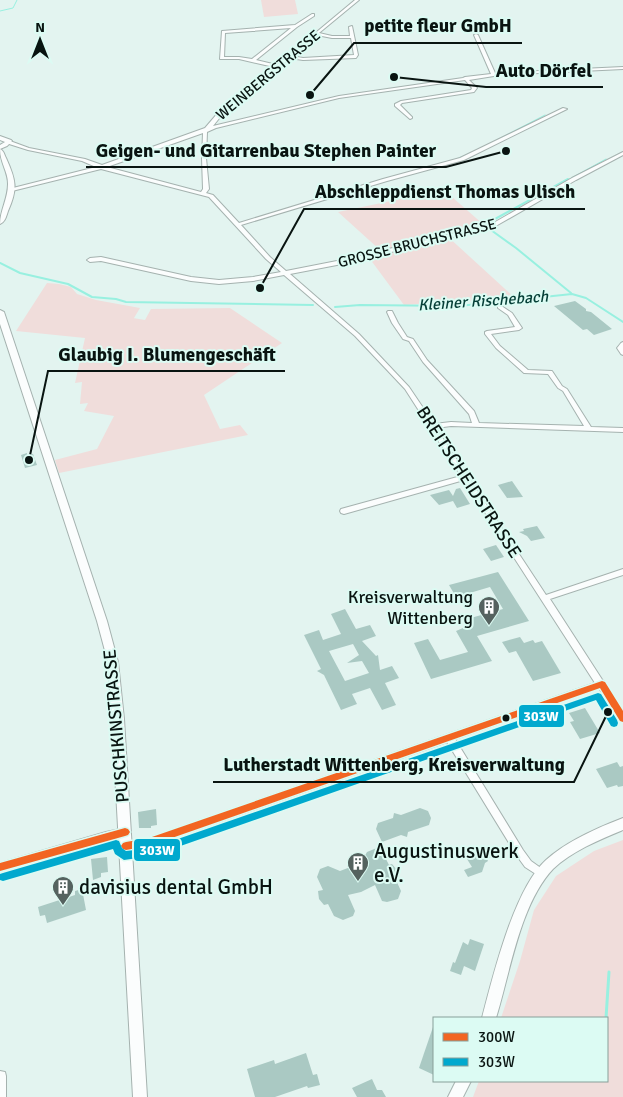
<svg xmlns="http://www.w3.org/2000/svg" width="623" height="1097" font-family="Signika,sans-serif">
<style>
.green{fill:#f0dddb}
.lines{fill:none;stroke-linecap:round;stroke-linejoin:round}
.stream-far2{stroke:#98f0e0;stroke-width:1}
.stream-far1{stroke:#98f0e0;stroke-width:2}
.stream{stroke:#98f0e0;stroke-width:3}
.building{fill:#aac9c3;fill-rule:evenodd}
.minor-casing{stroke:#a5b2af;stroke-width:2}
.major-casing{stroke:#a5b2af;stroke-width:2}
.minor{fill:#fbfdfd;fill-rule:evenodd}
.major{fill:#fbfdfd;fill-rule:evenodd}
.bus-1-casing{stroke:#dcfbf3;stroke-width:3}
.bus-2-casing{stroke:#dcfbf3;stroke-width:3}
.bus-1{fill:#f26522;fill-rule:evenodd}
.bus-2{fill:#00a9ce;fill-rule:evenodd}
.bus-dot{fill:#091411;stroke:#dcfbf3;stroke-width:2}
.labels{text-anchor:middle;dominant-baseline:central;stroke-width:4;stroke-linejoin:round;paint-order:stroke}
.far-street-label{font-size:15px;fill:#091411;stroke:#dcfbf3}
.far-water-label{font-size:16px;font-style:italic;fill:#063f37;stroke:#dcfbf3}
.street-label{font-size:18px;fill:#091411;stroke:#dcfbf3}
.poi-label{font-size:18px;fill:#091411;stroke:#dcfbf3;text-anchor:end}
.near-poi-label{font-size:21px;fill:#091411;stroke:#dcfbf3;text-anchor:start}
.leader{fill:none;stroke:#091411;stroke-width:2}
.callout-dot{fill:#091411;stroke:#dcfbf3;stroke-width:2}
.callout-label{font-size:19px;text-anchor:middle;font-weight:bold;fill:#091411;stroke:#dcfbf3;stroke-width:4;stroke-linejoin:round;paint-order:stroke}
.line-badge{stroke:#dcfbf3;stroke-width:2}
.badge-label{font-size:14px;text-anchor:middle;font-weight:bold;fill:#fff}
</style>
<rect width="100%" height="100%" fill="#e3f4f0"/>
<g class="green">
<polygon points="261,0 295,0 298,14 264,17"/>
<polygon points="444,190 484,225 446,235 515,298 404,305 370,259 380,250 338,212"/>
<polygon points="47,283 59,284 71,287 77,294 96,300 140,308 122,338 133,318 145,320 151,309 230,308 282,343 204,395 220,429 240,425 248,435 59,473 55,460 97,449 114,416 84,411 88,403 80,404 82,382 75,383 85,338 16,331"/>
<polygon points="623,840 623,1097 473,1097 479,1081 607,1081 607,1018 501,1018 520,961 534,910 556,876 594,851"/>
</g>
<g class="lines">
<g class="stream-far2">
<polyline points="0,11 13,8 17,0"/>
<polyline points="489,144 545,115"/>
<polyline points="457,159 470,153"/>
<polyline points="566,181 606,159"/>
</g>
<g class="stream-far1">
<polyline points="568,179 484,225 516,248 571,293"/>
<polyline points="0,263 20,273 68,284 92,297 116,299 126,302 313,305"/>
<polyline points="335,307 360,305 459,306 572,294 586,298 623,322"/>
</g>
<polyline class="stream" points="606,1018 609,972"/>
</g>
<g class="building">
<polygon points="575,301 586,309 586,311 591,312 612,329 594,335 587,329 583,330 554,306"/>
<polygon points="27,453 27,455 33,454 37,465 25,468 21,455"/>
<polygon points="512,481 523,497 507,498 498,485"/>
<polygon points="460,488 470,504 457,508 453,501 439,505 430,495 449,490 453,496 456,489"/>
<polygon points="537,526 545,538 531,541 527,536 519,532 524,531 523,529"/>
<polygon points="496,545 504,557 491,561 483,549"/>
<polygon points="498,572 529,621 477,636 492,661 431,679 414,643 428,639 440,660 468,652 456,631 470,625 467,619 503,609 490,587 456,597 449,585"/>
<path d="M345 609 356 629 370 625 376 636 362 641 376 656 378 655 380 670 392 666 399 678 385 683 396 705 382 710 370 688 352 694 357 704 341 710 324 675 317 671 321 669 304 635 319 630 323 640 341 634 331 614ZM353 644 359 655 347 663 362 661 369 673 345 681 329 651Z"/>
<polygon points="520,637 524,643 533,640 535,643 542,641 561,673 533,681 516,651 509,653 502,642"/>
<polygon points="585,708 600,733 580,739 570,722 574,721 569,713"/>
<polygon points="617,762 620,767 623,766 623,786 618,787 617,785 607,788 596,769"/>
<polygon points="420,808 428,811 431,818 429,825 408,832 407,837 401,835 382,842 376,829 378,823 393,818 394,813 401,815"/>
<polygon points="156,809 157,825 151,826 151,828 139,828 138,812"/>
<polygon points="384,845 382,851 389,865 392,864 397,870 399,877 395,878 401,891 398,899 387,902 382,901 375,885 361,892 348,895 355,911 353,916 343,920 334,916 328,904 324,905 319,899 318,891 323,890 317,877 320,869 328,866 340,871 361,863 367,852"/>
<polygon points="490,850 494,856 487,859 488,861 485,863 482,872 468,877 464,870 472,867 467,859"/>
<polygon points="107,857 108,872 101,873 101,877 93,880 91,859"/>
<polygon points="82,889 86,910 47,923 45,915 40,916 38,907 75,895 75,891"/>
<polygon points="470,939 484,944 475,971 464,966 461,975 450,971 453,962 455,963 463,942 468,945"/>
<polygon points="433,1027 434,1027 434,1075 419,1068"/>
<polygon points="306,1053 313,1075 317,1074 320,1085 308,1088 307,1086 275,1097 255,1097 247,1069 274,1060 275,1064"/>
<polygon points="372,1079 377,1090 382,1090 386,1097 357,1097 352,1088"/>
</g>
<g class="lines">
<g class="minor-casing">
<g id="minor">
<path d="M355 0H359L319 33 332 36H350L349 27 352 26 358 55 356 58 303 60 290 58 221 116 213 126 339 96 463 78 465 77 491 74 474 35 476 34 478 35 495 73 623 67V69L500 75 469 80 477 88 474 92 402 103 400 105 412 117V118L410 119 395 106V104L401 101 471 90 472 88 465 80 339 98 216 128 207 132 206 158 209 189 206 193 213 195 239 223 383 179 460 158 563 108 567 109 464 160 387 181 241 225 270 257 286 271 342 260 490 225 572 178 623 152V155L576 180 494 227 342 264 290 274 359 334 409 387 434 424 451 422 472 423 469 414 423 362 409 341 403 339 392 323 387 312 388 311H392L398 323 407 337 413 339 427 360 474 411 479 423 584 426 563 391 558 388 548 374 524 373 496 348 485 334V332L487 331 515 327 508 315 498 308V306L500 305 512 313 522 328 519 330 491 334 500 346 528 370 552 371 562 386 567 389 591 427 623 428V432L451 426 436 428 546 595 623 569V575L550 599 603 681 605 682 606 685 623 711V722L620 721 599 688 455 739 523 850 531 861 545 871 547 874 545 877 542 878 525 867 517 856 447 742 149 846 126 850 123 849 121 846 123 843 126 842 149 838 595 683 464 480 344 514 341 513 340 511 341 509 461 476 405 389 355 336 284 275 253 281 219 284 191 281 101 261 90 262 87 260 90 258 101 257 191 277 219 280 253 277 281 272 266 259 209 197 101 169 12 191 9 189 96 167 82 161 28 150 6 143V141H10L29 148 85 159 102 165 205 128 217 114 274 67 239 59H220L222 31 295 25 312 14H314V16L297 27 256 60 277 65ZM291 28 252 59 239 57H224L225 33ZM317 35 332 38H351L354 55 303 58 292 56ZM203 133 202 158 203 189 201 192 107 167Z"/>
<polygon points="623,342 623,355 621,354 617,348 621,343"/>
<polygon points="125,828 128,829 130,832 128,835 106,840 0,871 0,863 106,832"/>
<polygon points="0,1071 5,1072 6,1076 6,1097 0,1097"/>
</g>
</g>
<g class="major-casing">
<g id="major">
<polygon points="0,136 11,140 12,141 7,146 0,149 0,145 5,142 0,140"/>
<path d="M0 149C4 151 4 154 6 158 16 180 18 189 8 211 6 217 5 222 0 224 0 210 8 199 8 184 8 171 0 163 0 149Z"/>
<polygon points="0,310 4,312 107,621 118,662 124,719 147,1097 133,1097 112,719 108,662 97,621 0,324"/>
<path d="M623 818V830C599 840 572 851 553 869 520 904 510 973 496 1018H482C493 976 514 889 546 860 567 841 597 828 623 818Z"/>
<polygon points="456,1081 471,1081 463,1097 448,1097"/>
</g>
</g>
<use href="#minor" class="minor"/>
<use href="#major" class="major"/>
<g class="bus-1-casing">
<g id="bus-1">
<polygon points="602,681 605,682 623,711 623,722 620,721 600,688 149,846 126,850 123,849 121,846 123,843 126,842 149,838"/>
<polygon points="125,828 128,829 130,832 128,835 125,836 0,871 0,863"/>
</g>
</g>
<g class="bus-2-casing">
<polygon id="bus-2" points="598,693 601,694 617,720 618,723 617,726 614,727 611,726 596,700 152,856 124,860 115,854 113,849 3,881 0,880 0,874 3,873 116,840 119,841 122,848 126,851 152,848"/>
</g>
<use href="#bus-1" class="bus-1"/>
<use href="#bus-2" class="bus-2"/>
</g>
<defs>
<g id="building-pin" transform="scale(1.125)"><path d="M0 17L-7.5 6A9.5 9.5 0 1 1 7.5 6Z" fill="#55625f" stroke="#dcfbf3"/><path d="M-4-6H4V6H1V3H-1V6H-4ZM-2.5-4.3h1.7v1.8h-1.7ZM.8-4.3h1.7v1.8H.8ZM-2.5-1h1.7V.8h-1.7ZM.8-1h1.7V.8H.8Z" fill="#fff"/></g>
</defs>
<g fill-rule="evenodd">
<use href="#building-pin" x="489" y="607"/>
<use href="#building-pin" x="358" y="863"/>
<use href="#building-pin" x="63" y="887"/>
</g>
<circle class="bus-dot" cx="506" cy="718" r="4.5"/>
<g class="labels">
<g class="far-street-label">
<text transform="translate(268 75) rotate(-40)">WEINBERGSTRASSE</text>
<text transform="translate(417 243) rotate(-14)">GROSSE BRUCHSTRASSE</text>
</g>
<g class="far-water-label">
<text transform="translate(483 301) rotate(-4)">Kleiner Rischebach</text>
</g>
<g class="street-label">
<text transform="translate(469 482) rotate(57)">BREITSCHEIDSTRASSE</text>
<text transform="translate(116 726) rotate(-95)">PUSCHKINSTRASSE</text>
</g>
<g class="poi-label">
<text x="473" y="597">Kreisverwaltung<tspan x="473" dy="21">Wittenberg</tspan></text>
</g>
<g class="near-poi-label">
<text x="374" y="851">Augustinuswerk<tspan x="374" dy="24">e.V.</tspan></text>
<text x="79" y="887">davisius dental GmbH</text>
</g>
</g>
<path class="leader" d="M310 95L354 43H522M394 77L486 87H603M506 151L446 167H86M260 288L304 209H585M29 460L48 371H285M608 712L574 782H213"/>
<g class="callout-dot">
<circle cx="310" cy="95" r="5"/>
<circle cx="394" cy="77" r="5"/>
<circle cx="506" cy="151" r="5"/>
<circle cx="260" cy="288" r="5"/>
<circle cx="29" cy="460" r="5"/>
<circle cx="608" cy="712" r="5"/>
</g>
<g class="callout-label">
<text x="438" y="32">petite fleur GmbH</text>
<text x="544" y="77">Auto Dörfel</text>
<text x="266" y="157">Geigen- und Gitarrenbau Stephen Painter</text>
<text x="445" y="198">Abschleppdienst Thomas Ulisch</text>
<text x="167" y="361">Glaubig I. Blumengeschäft</text>
<text x="394" y="771">Lutherstadt Wittenberg, Kreisverwaltung</text>
</g>
<g class="line-badge">
<rect x="518" y="704" width="47" height="24" rx="5" fill="#00a9ce"/>
<rect x="133" y="838" width="48" height="24" rx="5" fill="#00a9ce"/>
</g>
<g class="badge-label">
<text x="541" y="721">303W</text>
<text x="157" y="855">303W</text>
</g>
<rect x="433" y="1017" width="175" height="65" fill="#dcfbf3" stroke="#889f99"/>
<rect x="443" y="1033" width="25" height="8" fill="#f26522" stroke="#889f99"/>
<text x="478" y="1042" font-size="15" fill="#091411">300W</text>
<rect x="443" y="1058" width="25" height="8" fill="#00a9ce" stroke="#889f99"/>
<text x="478" y="1067" font-size="15" fill="#091411">303W</text>
<g transform="translate(40 40)" stroke="#dcfbf3" stroke-width="4" paint-order="stroke">
<path d="M0-4L9 19L0 12L-9 19Z" fill="#091411"/>
<text y="-8" font-size="14" font-weight="bold" text-anchor="middle" fill="#091411">N</text>
</g>
</svg>
